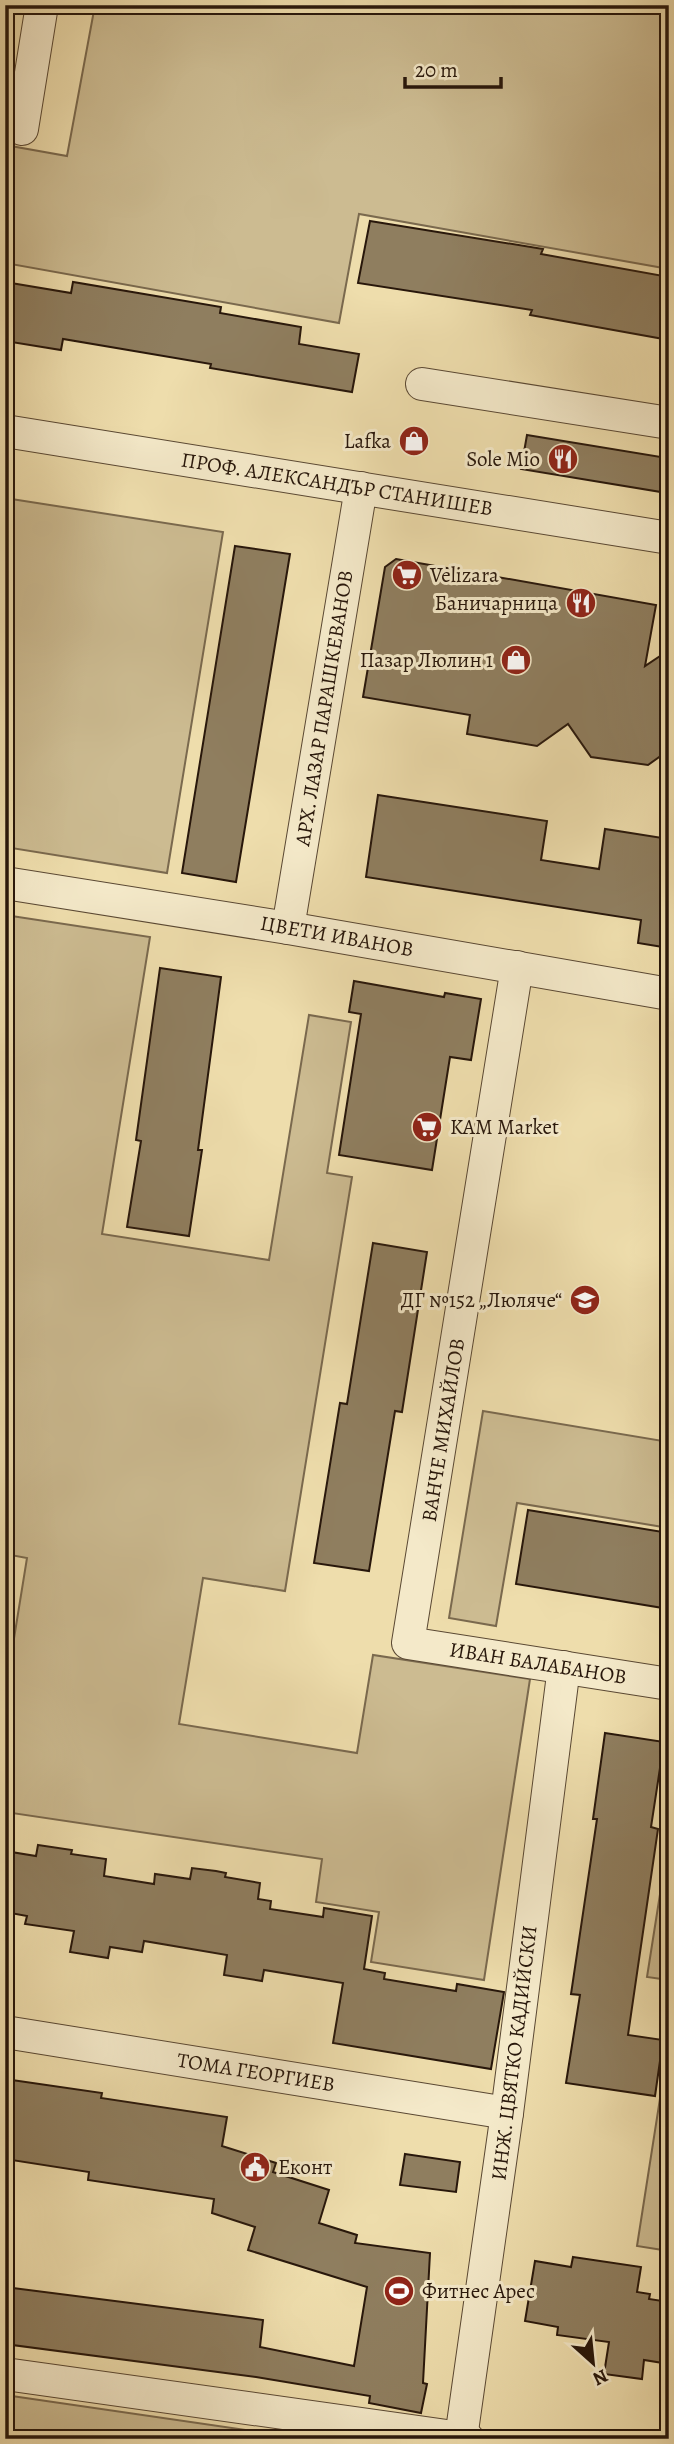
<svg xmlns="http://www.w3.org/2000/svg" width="674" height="2444" font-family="Alegreya,serif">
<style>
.green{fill:#ccbb91;stroke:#7a694e;stroke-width:2}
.building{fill:#8f7e5f;stroke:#28170b;stroke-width:2}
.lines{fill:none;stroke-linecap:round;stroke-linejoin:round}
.minor-casing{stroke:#5a4833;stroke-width:34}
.minor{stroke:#f4e9c9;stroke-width:32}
.labels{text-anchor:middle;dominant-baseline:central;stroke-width:6;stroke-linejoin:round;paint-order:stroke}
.poi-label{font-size:21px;fill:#28170b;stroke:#f4e9c9;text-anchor:end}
.street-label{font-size:21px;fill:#28170b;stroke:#f4e9c9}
</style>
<rect width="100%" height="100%" fill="#eeddac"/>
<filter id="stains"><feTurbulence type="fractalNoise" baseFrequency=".00286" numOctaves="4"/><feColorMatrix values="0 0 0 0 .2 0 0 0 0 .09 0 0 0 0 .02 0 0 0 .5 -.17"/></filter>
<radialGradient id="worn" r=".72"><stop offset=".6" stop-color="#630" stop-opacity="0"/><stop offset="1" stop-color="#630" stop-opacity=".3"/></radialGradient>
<g class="green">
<polygon points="95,5 633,5 669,12 669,269 359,214 339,323 5,263 5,145 67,156"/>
<polygon points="5,498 223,532 167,873 5,847"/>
<polygon points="5,915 150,937 102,1234 269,1260 309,1015 351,1022 327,1173 352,1177 285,1591 203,1578 179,1724 357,1753 373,1655 530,1679 484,1980 371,1962 379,1912 316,1902 322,1859 5,1812 5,1694 27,1558 5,1554"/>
<polygon points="483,1411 669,1442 669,1528 517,1503 496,1626 449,1618"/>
<polygon points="669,1837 669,1980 647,1977"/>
<polygon points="666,2060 669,2061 669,2251 637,2246"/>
<polygon points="5,2395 308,2439 5,2439"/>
</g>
<g class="building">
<polygon points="370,221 543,249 541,254 669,277 669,340 530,315 532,310 358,283"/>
<polygon points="5,282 71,293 73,282 221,307 220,313 301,327 299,344 359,354 352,392 210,368 211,364 63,339 61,350 5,341"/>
<polygon points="527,435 667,458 661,492 521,469"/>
<polygon points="235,546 290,554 236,882 182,873"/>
<polygon points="396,559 656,605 645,666 669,650 669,750 648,765 591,757 568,724 537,746 467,734 470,715 363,697 385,567"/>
<polygon points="378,795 547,821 541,860 599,869 605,829 669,839 669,948 638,943 641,920 366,877"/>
<polygon points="160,968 221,977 198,1150 202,1150 189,1236 127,1227 141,1141 136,1140"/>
<polygon points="354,981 444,997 445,993 481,999 471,1060 450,1057 432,1170 339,1155 361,1014 349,1012"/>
<polygon points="373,1243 427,1252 402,1412 395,1411 369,1571 314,1563 340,1403 347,1404"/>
<polygon points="528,1510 669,1533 669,1609 516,1584"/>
<polygon points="605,1733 664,1742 651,1827 658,1829 628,2035 663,2040 655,2096 566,2083 580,1995 571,1994 597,1819 593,1819"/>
<polygon points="38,1845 72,1850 71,1854 106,1859 104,1876 154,1884 155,1874 190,1879 192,1868 216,1871 226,1873 225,1877 260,1883 258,1899 271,1901 270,1909 323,1917 324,1908 372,1916 364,1969 385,1973 384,1979 456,1991 457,1984 504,1992 491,2069 333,2043 343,1983 264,1970 262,1981 224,1975 227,1955 144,1941 142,1952 110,1947 108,1958 70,1952 74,1931 25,1924 27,1916 5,1912 5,1851 36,1856"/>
<polygon points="5,2079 102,2093 101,2098 227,2117 222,2146 276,2163 273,2172 329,2190 319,2223 357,2235 355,2243 430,2253 423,2383 427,2384 421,2413 369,2403 370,2396 256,2377 5,2344 5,2287 263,2320 260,2347 354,2366 367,2287 248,2250 255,2227 212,2213 214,2199 88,2180 89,2172 5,2159"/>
<polygon points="405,2154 460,2162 456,2192 400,2185"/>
<polygon points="573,2257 641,2267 637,2292 650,2294 649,2299 669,2302 669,2364 644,2360 642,2379 604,2374 609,2342 557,2335 558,2327 525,2321 535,2261 571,2267"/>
</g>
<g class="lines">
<g class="minor-casing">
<g id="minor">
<polyline points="22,129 42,5"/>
<polyline points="422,384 669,423"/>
<polyline points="5,431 669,538"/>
<polyline points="5,883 288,928 669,994"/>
<polyline points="288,928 361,488"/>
<polyline points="517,967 408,1643 669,1684"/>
<polyline points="5,2032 507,2113"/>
<polyline points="5,2374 468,2439"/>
<polyline points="461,2438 507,2113 564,1667"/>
</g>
</g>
<use href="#minor" class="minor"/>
</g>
<defs>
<g id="shop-disc" transform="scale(1.575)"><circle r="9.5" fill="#8f2418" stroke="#f4e9c9"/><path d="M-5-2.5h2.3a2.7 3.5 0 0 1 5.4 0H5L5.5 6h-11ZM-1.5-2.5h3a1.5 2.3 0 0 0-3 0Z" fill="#fff"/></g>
<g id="restaurant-disc" transform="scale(1.575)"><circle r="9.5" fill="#8f2418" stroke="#f4e9c9"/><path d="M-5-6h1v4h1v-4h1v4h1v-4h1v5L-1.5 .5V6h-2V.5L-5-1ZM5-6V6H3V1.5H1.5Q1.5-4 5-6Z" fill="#fff"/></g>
<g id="supermarket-disc" transform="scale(1.575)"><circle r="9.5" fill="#8f2418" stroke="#f4e9c9"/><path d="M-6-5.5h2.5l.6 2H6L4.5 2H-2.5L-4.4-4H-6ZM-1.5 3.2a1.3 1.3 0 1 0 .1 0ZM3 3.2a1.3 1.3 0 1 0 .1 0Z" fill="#fff"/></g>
<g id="school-disc" transform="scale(1.575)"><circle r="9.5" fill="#8f2418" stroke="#f4e9c9"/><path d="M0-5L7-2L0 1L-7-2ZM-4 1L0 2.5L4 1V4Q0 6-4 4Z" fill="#fff"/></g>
<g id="civic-disc" transform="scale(1.575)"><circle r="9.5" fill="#8f2418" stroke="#f4e9c9"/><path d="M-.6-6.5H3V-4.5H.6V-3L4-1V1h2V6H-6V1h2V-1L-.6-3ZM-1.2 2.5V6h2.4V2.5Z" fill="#fff"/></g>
<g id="stadium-disc" transform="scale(1.575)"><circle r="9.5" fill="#8f2418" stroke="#f4e9c9"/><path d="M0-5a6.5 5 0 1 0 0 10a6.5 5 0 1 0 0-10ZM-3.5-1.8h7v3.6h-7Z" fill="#fff"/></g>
</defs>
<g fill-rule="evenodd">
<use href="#shop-disc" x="414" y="441"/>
<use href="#restaurant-disc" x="563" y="459"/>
<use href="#supermarket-disc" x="407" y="575"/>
<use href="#restaurant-disc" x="581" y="603"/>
<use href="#shop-disc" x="516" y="660"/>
<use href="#supermarket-disc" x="427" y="1127"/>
<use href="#school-disc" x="585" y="1300"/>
<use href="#civic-disc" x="255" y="2167"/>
<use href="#stadium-disc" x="399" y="2291"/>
</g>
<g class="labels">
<g class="poi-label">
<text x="391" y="441">Lafka</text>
<text x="540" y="459">Sole Mio</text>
<text x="430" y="575" text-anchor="start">Velizara</text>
<text x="558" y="603">Баничарница</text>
<text x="493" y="660">Пазар Люлин 1</text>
<text x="450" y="1127" text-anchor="start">KAM Market</text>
<text x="562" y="1300">ДГ №152 „Люляче“</text>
<text x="278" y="2167" text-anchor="start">Еконт</text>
<text x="422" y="2291" text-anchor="start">Фитнес Арес</text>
</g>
<g class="street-label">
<text transform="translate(337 484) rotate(9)">ПРОФ. АЛЕКСАНДЪР СТАНИШЕВ</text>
<text transform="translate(324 708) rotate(-81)">АРХ. ЛАЗАР ПАРАШКЕВАНОВ</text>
<text transform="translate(337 936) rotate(10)">ЦВЕТИ ИВАНОВ</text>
<text transform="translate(443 1430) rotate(-81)">ВАНЧЕ МИХАЙЛОВ</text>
<text transform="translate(538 1663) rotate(9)">ИВАН БАЛАБАНОВ</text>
<text transform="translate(514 2053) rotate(-83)">ИНЖ. ЦВЯТКО КАДИЙСКИ</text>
<text transform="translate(256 2072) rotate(9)">ТОМА ГЕОРГИЕВ</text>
</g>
</g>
<rect width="674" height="2444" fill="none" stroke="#eeddac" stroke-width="28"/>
<rect x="7" y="7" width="660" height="2430" fill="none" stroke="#28170b" stroke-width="3.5"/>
<rect x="14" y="14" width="646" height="2416" fill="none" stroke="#28170b" stroke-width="2"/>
<g transform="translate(593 2363) rotate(153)" stroke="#f4e9c9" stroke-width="5" paint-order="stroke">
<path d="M0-5L12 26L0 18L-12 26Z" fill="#28170b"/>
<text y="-10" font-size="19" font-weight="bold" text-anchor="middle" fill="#28170b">N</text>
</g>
<path d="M405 77v10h96v-10" fill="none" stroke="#28170b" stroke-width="3.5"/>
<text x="415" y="77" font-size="21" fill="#28170b" stroke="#f4e9c9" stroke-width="5" paint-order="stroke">20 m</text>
<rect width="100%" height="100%" filter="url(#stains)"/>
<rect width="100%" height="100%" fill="url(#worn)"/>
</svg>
